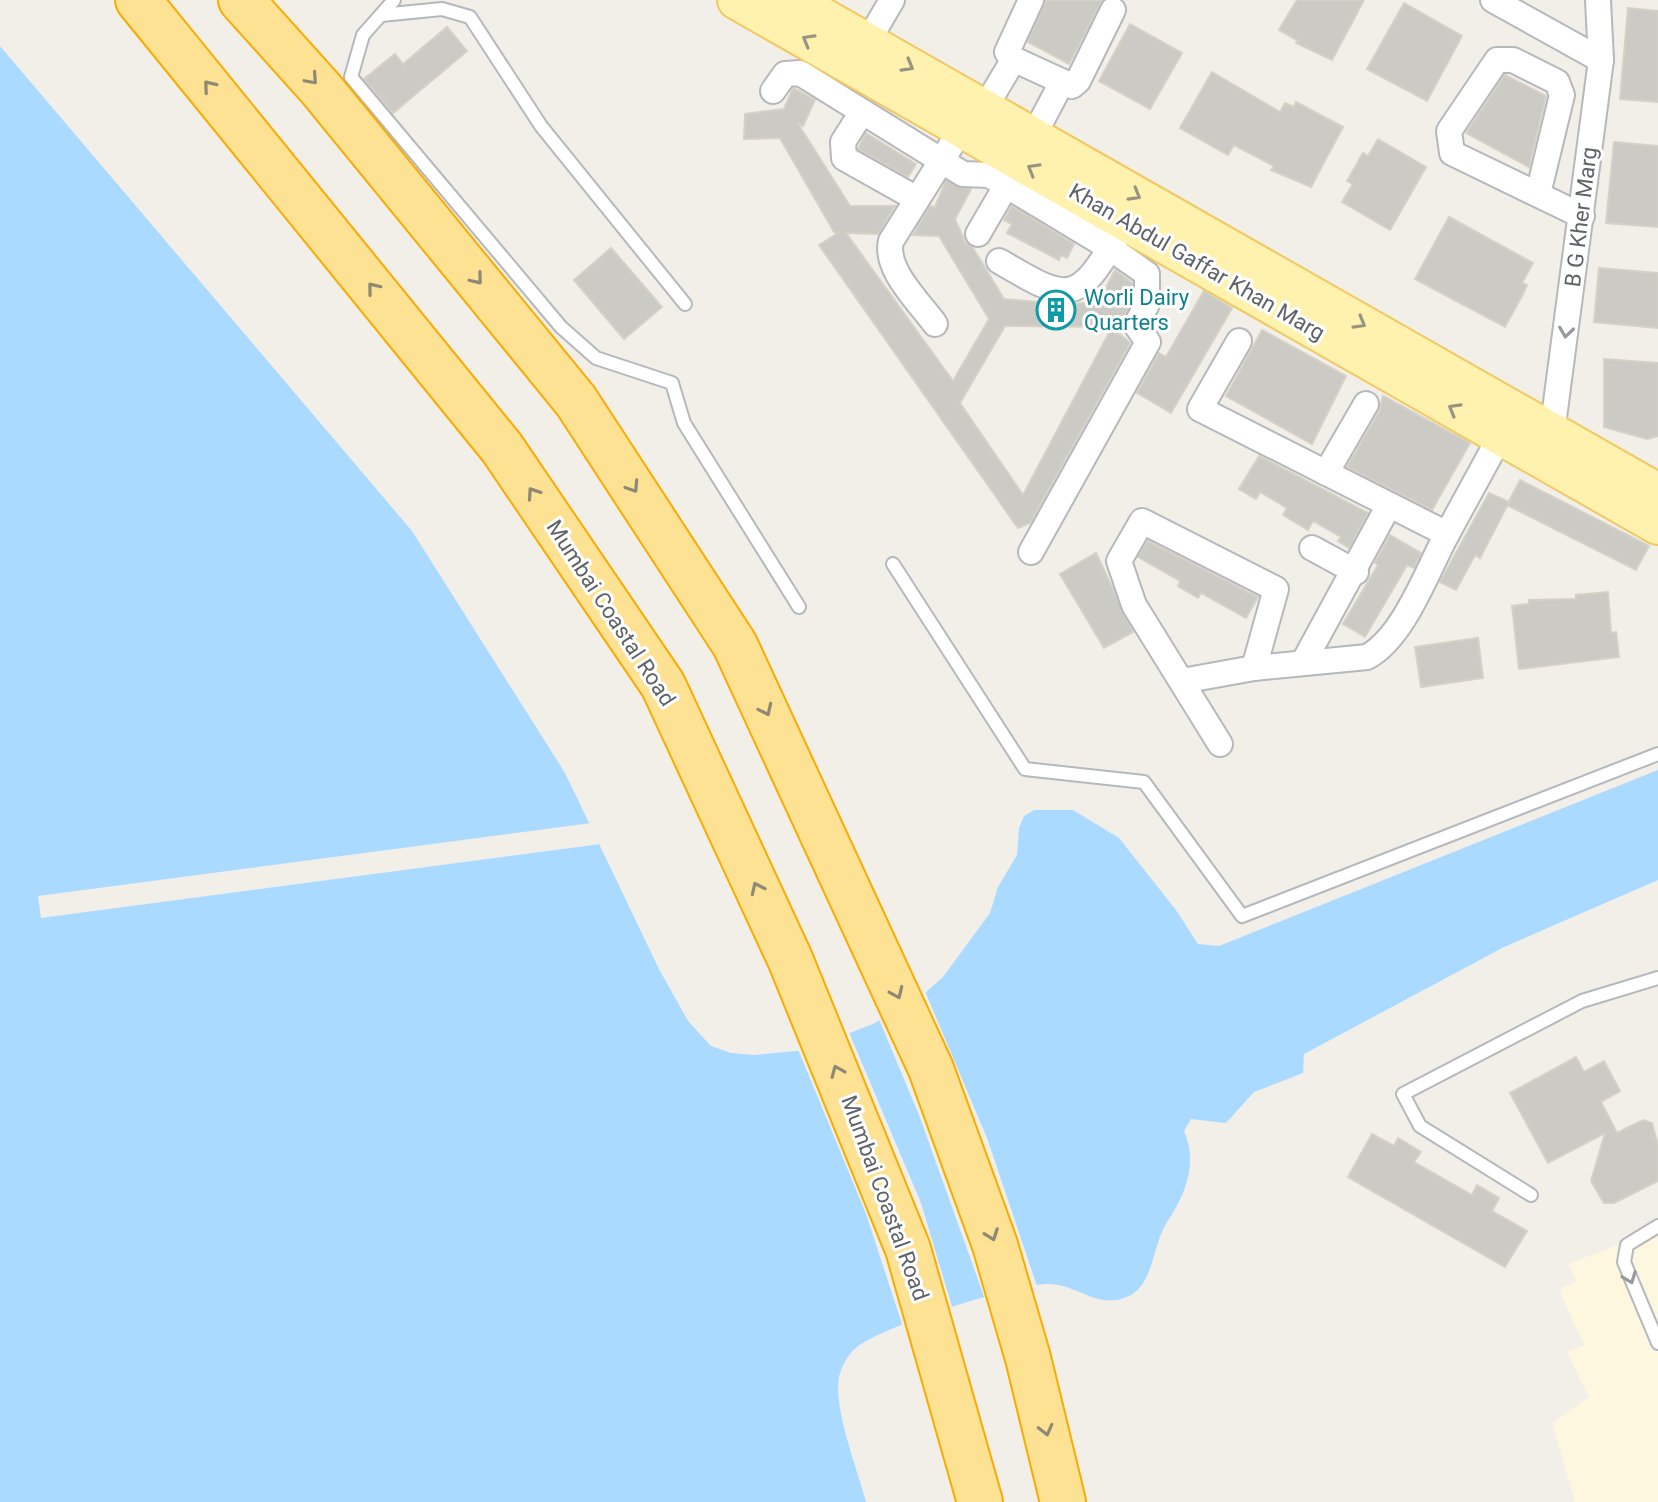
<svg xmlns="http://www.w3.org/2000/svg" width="1658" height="1502" font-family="Roboto,sans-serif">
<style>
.commercial{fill:#fef7e0}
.water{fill:#aadaff}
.pier{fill:#f1efe8}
.building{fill:#cccac5;stroke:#d6d1c6;stroke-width:2}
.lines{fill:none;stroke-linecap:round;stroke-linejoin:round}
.service-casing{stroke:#b5b8bc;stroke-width:16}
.minor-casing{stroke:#b5b8bc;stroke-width:28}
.primary-casing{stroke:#f2c960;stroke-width:42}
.motorway-casing{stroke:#f9ab00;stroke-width:48}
.service{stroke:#fff;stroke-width:12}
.minor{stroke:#fff;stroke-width:24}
.primary{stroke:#fff2af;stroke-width:38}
.motorway{stroke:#fde293;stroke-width:44}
.oneway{stroke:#979581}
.oneway2{stroke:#8e8975}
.oneway3{stroke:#979a9d}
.labels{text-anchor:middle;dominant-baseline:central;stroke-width:6;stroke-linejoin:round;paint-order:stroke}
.street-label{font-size:22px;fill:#5f6368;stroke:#fff}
.culture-label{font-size:22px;fill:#0d838f;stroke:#fff;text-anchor:start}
</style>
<rect width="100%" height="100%" fill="#f1efe8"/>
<polygon class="commercial" points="1658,1230 1658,1502 1575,1502 1552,1423 1589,1397 1567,1352 1584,1345 1559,1290 1576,1281 1568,1264"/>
<path class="water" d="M0 46 412 531 565 773 659 969 688 1021 711 1046 731 1053 754 1055 806 1050 873 1024 925 993 943 977 990 913 998 887 1017 855 1019 828 1024 816 1034 810H1073L1119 838 1176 910 1198 944 1219 946 1658 770V880L1504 947 1304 1054 1303 1073 1254 1092 1226 1123 1191 1119 1184 1131C1198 1162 1186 1194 1167 1222 1153 1243 1154 1284 1129 1296 1098 1311 1078 1284 1048 1284 1014 1284 883 1326 857 1347 848 1354 842 1365 839 1377 833 1408 858 1471 866 1502H0Z"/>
<g class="pier">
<polygon points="591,823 601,844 41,918 38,896"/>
<polygon points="924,989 987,1138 1038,1289 986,1302 919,1115 878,1017"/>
<polygon points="848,1030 921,1203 954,1313 904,1330 866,1214 797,1047"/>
</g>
<g class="building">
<polygon points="1046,0 1102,0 1069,64 1028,42"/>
<polygon points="1297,0 1364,0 1332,60 1296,43 1298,41 1279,30"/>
<polygon points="1404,3 1462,36 1427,101 1367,69"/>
<polygon points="1628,8 1658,11 1658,102 1620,99"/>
<polygon points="1130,24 1182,53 1150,109 1099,81"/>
<polygon points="447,27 467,51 393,113 364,79 395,54 403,64"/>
<polygon points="1212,72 1280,112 1285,103 1294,107 1296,102 1343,127 1311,187 1271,170 1274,166 1234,145 1228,155 1180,128"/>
<polygon points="1505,75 1546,96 1529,167 1466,133"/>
<polygon points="793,88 815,100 803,126 797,122 850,206 895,206 878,234 846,233 953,381 989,319 939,236 913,235 930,206 935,207 946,181 971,189 955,219 965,242 973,248 1004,299 1068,305 1099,301 1115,270 1132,283 1132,300 1120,327 1005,326 960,403 1023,495 1112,327 1130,343 1030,523 1018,528 819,245 838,233 834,232 780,138 744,139 745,114 784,109"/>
<polygon points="866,133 916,164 908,177 858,149"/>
<polygon points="1378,139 1426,167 1390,230 1342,202 1353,184 1347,181 1363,153 1368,156"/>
<polygon points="1614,142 1658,146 1658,227 1606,223"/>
<polygon points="1012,206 1074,244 1067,258 1061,255 1059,260 1007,233 1012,224 1004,220"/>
<polygon points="1449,217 1533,263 1522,283 1527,285 1523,294 1505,327 1415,279"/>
<polygon points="611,248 662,307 624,339 574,280"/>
<polygon points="1599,268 1658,273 1658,328 1594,322"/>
<polygon points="1204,291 1232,308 1171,413 1137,393 1159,353 1166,357"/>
<polygon points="1262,330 1346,376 1312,444 1226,396"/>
<polygon points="1604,359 1658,363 1658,436 1647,439 1604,427"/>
<polygon points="1383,396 1470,443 1432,510 1347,467 1379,412"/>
<polygon points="1259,456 1368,513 1349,548 1338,541 1341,537 1313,521 1308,530 1283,515 1287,508 1260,492 1256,499 1239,489"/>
<polygon points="1520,480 1649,546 1636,570 1507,505"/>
<polygon points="1489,493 1509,502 1480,558 1475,555 1456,590 1440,582"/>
<polygon points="1390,535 1421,553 1414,568 1407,565 1365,637 1343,624 1378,565 1375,563"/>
<polygon points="1148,541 1258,597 1246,618 1201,593 1198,598 1178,586 1180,581 1138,557"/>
<polygon points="1096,553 1133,632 1104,648 1060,574"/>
<polygon points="1608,592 1611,633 1616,632 1619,657 1519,669 1512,606 1529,604 1529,600 1576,599 1576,595"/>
<polygon points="1478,638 1483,678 1421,687 1415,647"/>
<polygon points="1576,1057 1584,1072 1604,1061 1620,1091 1601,1102 1617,1133 1643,1120 1652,1123 1658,1145 1658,1181 1614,1203 1604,1203 1591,1181 1605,1133 1548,1163 1510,1093"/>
<polygon points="1372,1134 1394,1146 1398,1138 1421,1152 1414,1162 1472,1195 1477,1185 1499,1198 1492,1211 1527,1231 1505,1267 1348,1177"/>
</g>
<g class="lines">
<g class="service-casing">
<g id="service">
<polyline points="394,0 363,35 351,77 561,327 596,358 672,383 684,423 799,607"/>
<polyline points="381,15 442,9 470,17 541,126 685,304"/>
<polyline points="893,564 1025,769 1144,782 1242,916 1658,754"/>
<polyline points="1531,1195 1420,1126 1403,1094 1582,1001 1658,978"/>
<polyline points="1658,1226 1627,1245 1624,1262 1658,1343"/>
</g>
</g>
<g class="minor-casing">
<g id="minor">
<polyline points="1031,0 1007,52 1011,58 1072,86 1078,81 1113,10"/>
<polyline points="1493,0 1601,60"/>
<polyline points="867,43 892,0"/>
<polyline points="773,91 785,74 800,73 963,174 989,175 1110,248 1147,274 1147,304 1136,325 1148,342 1031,552"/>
<polyline points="984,109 1014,59"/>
<polyline points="862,112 843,142 844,158 917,199"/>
<polyline points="1033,137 1062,82"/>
<polyline points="1538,194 1562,95 1557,82 1513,60 1497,60 1449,131 1452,153 1582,216"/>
<polyline points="978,234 1006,186"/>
<path d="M999 261C1067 301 1077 307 1118 234"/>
<path d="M935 324C919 302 884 269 891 241L962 128"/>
<polyline points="1239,341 1200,409 1447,534 1501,435"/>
<polyline points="1552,433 1601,60 1598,0"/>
<polyline points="1326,473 1366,404"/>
<polyline points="1312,548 1356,572"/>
<polyline points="1303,663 1389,505"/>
<path d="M1182 681 1254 668 1367 657C1404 637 1427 571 1447 534"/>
<polyline points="1220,744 1134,605 1119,561 1142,521 1276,589 1254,668"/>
</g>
</g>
<g class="primary-casing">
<g id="primary">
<polyline points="737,0 1658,525"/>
<polyline points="792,0 1658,493"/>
</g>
</g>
<g class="motorway-casing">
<g id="motorway">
<polyline points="138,0 502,448 663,685 790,959 908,1249 980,1502"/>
<polyline points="241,0 321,89 576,401 735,645 931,1069 995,1245 1028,1358 1063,1502"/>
</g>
</g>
<use href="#service" class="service"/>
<use href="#minor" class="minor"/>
<use href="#primary" class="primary"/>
<use href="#motorway" class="motorway"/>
</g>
<defs><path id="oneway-chevron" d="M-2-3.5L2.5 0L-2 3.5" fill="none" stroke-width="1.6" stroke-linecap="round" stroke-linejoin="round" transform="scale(2)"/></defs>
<g class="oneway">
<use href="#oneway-chevron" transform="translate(808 40) rotate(-150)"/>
<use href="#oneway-chevron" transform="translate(908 66) rotate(30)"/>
<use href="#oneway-chevron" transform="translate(1033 169) rotate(-150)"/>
<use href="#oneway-chevron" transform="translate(1135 195) rotate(30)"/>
<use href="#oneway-chevron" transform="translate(1360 323) rotate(30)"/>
<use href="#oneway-chevron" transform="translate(1454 409) rotate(-150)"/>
</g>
<g class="oneway2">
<use href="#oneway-chevron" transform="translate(312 79) rotate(48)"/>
<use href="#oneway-chevron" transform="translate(209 86) rotate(-130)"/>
<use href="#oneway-chevron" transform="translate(477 279) rotate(51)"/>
<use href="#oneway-chevron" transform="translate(373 288) rotate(-129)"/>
<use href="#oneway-chevron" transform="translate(633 487) rotate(57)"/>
<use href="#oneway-chevron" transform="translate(533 493) rotate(-124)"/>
<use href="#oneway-chevron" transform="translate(766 710) rotate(65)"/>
<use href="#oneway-chevron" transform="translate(757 888) rotate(-115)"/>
<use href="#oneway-chevron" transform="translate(897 993) rotate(66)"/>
<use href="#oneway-chevron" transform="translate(837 1071) rotate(-113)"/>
<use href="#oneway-chevron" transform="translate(992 1235) rotate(70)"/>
<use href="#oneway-chevron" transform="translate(1046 1430) rotate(76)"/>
</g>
<g class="oneway3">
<use href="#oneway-chevron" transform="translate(1566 332) rotate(98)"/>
<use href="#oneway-chevron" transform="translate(1630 1278) rotate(69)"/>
</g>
<defs>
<g id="building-ring" transform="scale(2)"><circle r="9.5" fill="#fff" stroke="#0f9aa8" stroke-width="1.5"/><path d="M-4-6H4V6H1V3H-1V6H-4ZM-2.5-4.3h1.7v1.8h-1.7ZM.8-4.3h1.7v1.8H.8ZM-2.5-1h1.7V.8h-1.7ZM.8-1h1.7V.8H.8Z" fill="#0f9aa8"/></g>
</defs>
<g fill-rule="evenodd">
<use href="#building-ring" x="1056" y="310"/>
</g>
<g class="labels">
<g class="street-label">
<text transform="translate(1581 217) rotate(-83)">B G Kher Marg</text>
<text transform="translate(1197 262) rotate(30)">Khan Abdul Gaffar Khan Marg</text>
<text transform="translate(611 613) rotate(57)">Mumbai Coastal Road</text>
<text transform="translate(885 1198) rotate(70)">Mumbai Coastal Road</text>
</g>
<g class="culture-label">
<text x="1084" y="297">Worli Dairy<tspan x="1084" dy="25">Quarters</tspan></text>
</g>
</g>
</svg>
